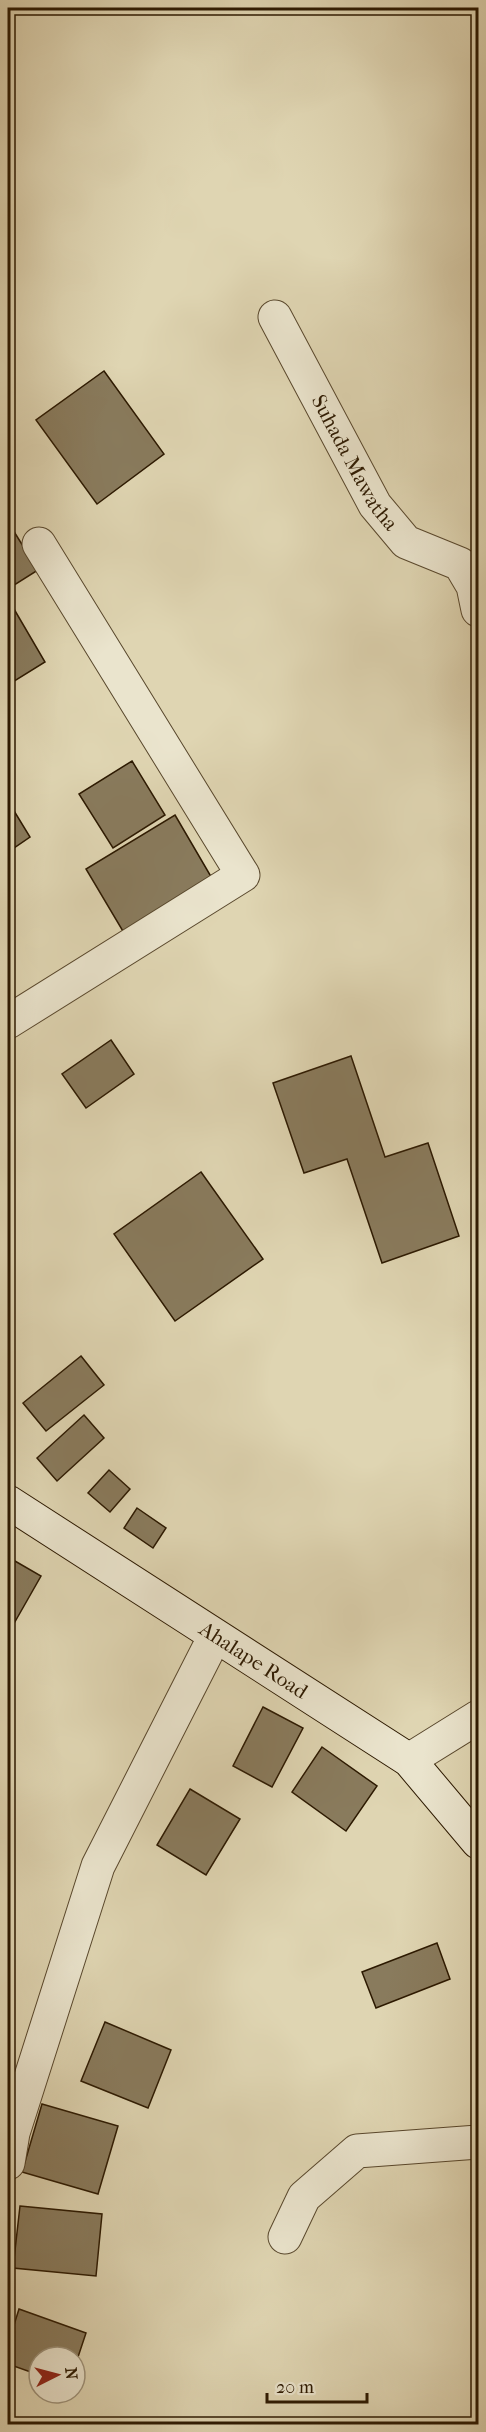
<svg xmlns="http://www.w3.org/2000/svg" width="486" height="2432" font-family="'IM FELL French Canon',serif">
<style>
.building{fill:#897b5d;stroke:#2c1901;stroke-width:1.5}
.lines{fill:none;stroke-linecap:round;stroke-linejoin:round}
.street-casing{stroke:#59482d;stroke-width:35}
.secondary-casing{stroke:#2c1901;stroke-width:35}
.street{stroke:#eae4cd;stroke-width:33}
.secondary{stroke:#eae4cd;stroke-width:33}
.labels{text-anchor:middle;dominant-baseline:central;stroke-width:5;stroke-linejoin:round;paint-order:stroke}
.street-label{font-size:21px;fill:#2c1901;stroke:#eae4cd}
</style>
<rect width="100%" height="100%" fill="#dfd5b2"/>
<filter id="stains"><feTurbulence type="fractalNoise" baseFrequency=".00333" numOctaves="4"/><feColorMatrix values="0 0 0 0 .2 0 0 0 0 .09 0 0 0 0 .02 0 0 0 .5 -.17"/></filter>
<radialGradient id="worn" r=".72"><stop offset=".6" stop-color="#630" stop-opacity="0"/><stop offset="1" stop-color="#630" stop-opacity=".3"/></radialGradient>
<g class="building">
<polygon points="104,371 164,454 97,504 36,420"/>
<polygon points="8,522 38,570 8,589"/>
<polygon points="14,609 45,662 8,685 8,613"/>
<polygon points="132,761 165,815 113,848 79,794"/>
<polygon points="8,801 30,837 8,852"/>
<polygon points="175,815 213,880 124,933 86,869"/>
<polygon points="111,1040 134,1074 86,1108 62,1074"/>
<polygon points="351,1056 385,1157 428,1143 459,1236 382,1263 347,1159 304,1173 273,1083"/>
<polygon points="201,1172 263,1259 175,1321 114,1234"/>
<polygon points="81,1356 104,1385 46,1431 23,1403"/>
<polygon points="84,1415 104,1438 57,1481 37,1458"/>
<polygon points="109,1470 130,1489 110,1512 88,1493"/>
<polygon points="137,1508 166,1528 153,1548 124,1528"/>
<polygon points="8,1557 41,1576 8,1634"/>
<polygon points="263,1707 303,1728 272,1787 233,1766"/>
<polygon points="322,1747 377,1786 346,1831 292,1792"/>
<polygon points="190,1789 240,1819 206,1875 157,1845"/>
<polygon points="437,1943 450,1979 376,2008 362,1972"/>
<polygon points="105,2022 171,2050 148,2108 81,2081"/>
<polygon points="42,2104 118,2126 98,2194 22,2172"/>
<polygon points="20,2206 102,2214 96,2276 13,2268"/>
<polygon points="19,2309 86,2333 75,2366 75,2357 39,2357 39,2375 8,2364 8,2344"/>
</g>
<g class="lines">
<g class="street-casing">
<g id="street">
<path id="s1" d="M275 317 375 505 406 542 460 564 473 586 478 610"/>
<polyline points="8,1022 243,875 39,544"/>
<polyline points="409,1760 478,1717"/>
<polyline points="8,2163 13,2133 98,1866 215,1636"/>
<polyline points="285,2237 304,2197 357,2151 478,2142"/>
</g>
</g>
<g class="secondary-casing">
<g id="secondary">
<path id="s2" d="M8 1502 409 1760 478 1842"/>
</g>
</g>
<use href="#street" class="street"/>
<use href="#secondary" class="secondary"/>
</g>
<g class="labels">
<g class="street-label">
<text stroke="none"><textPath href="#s1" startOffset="166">Suhada Mawatha</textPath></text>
<text stroke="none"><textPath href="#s2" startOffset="292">Ahalape Road</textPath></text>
</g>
</g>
<rect width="486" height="2432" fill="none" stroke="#dfd5b2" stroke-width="30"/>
<rect x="9" y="9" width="468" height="2414" fill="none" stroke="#2c1901" stroke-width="3"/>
<rect x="15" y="15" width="456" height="2402" fill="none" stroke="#2c1901" stroke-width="1.5"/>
<g transform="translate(57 2375) rotate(84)"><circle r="28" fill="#eae4cd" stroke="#9e937b" stroke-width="1.5"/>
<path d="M0-4.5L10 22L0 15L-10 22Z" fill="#8f2418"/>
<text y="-9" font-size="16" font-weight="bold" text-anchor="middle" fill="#2c1901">N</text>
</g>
<path d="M267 2393v9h100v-9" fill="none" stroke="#2c1901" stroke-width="3"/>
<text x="276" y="2393" font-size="18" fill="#2c1901" stroke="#eae4cd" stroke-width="4.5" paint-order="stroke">20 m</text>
<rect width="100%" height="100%" filter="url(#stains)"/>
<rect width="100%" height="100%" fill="url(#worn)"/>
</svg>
